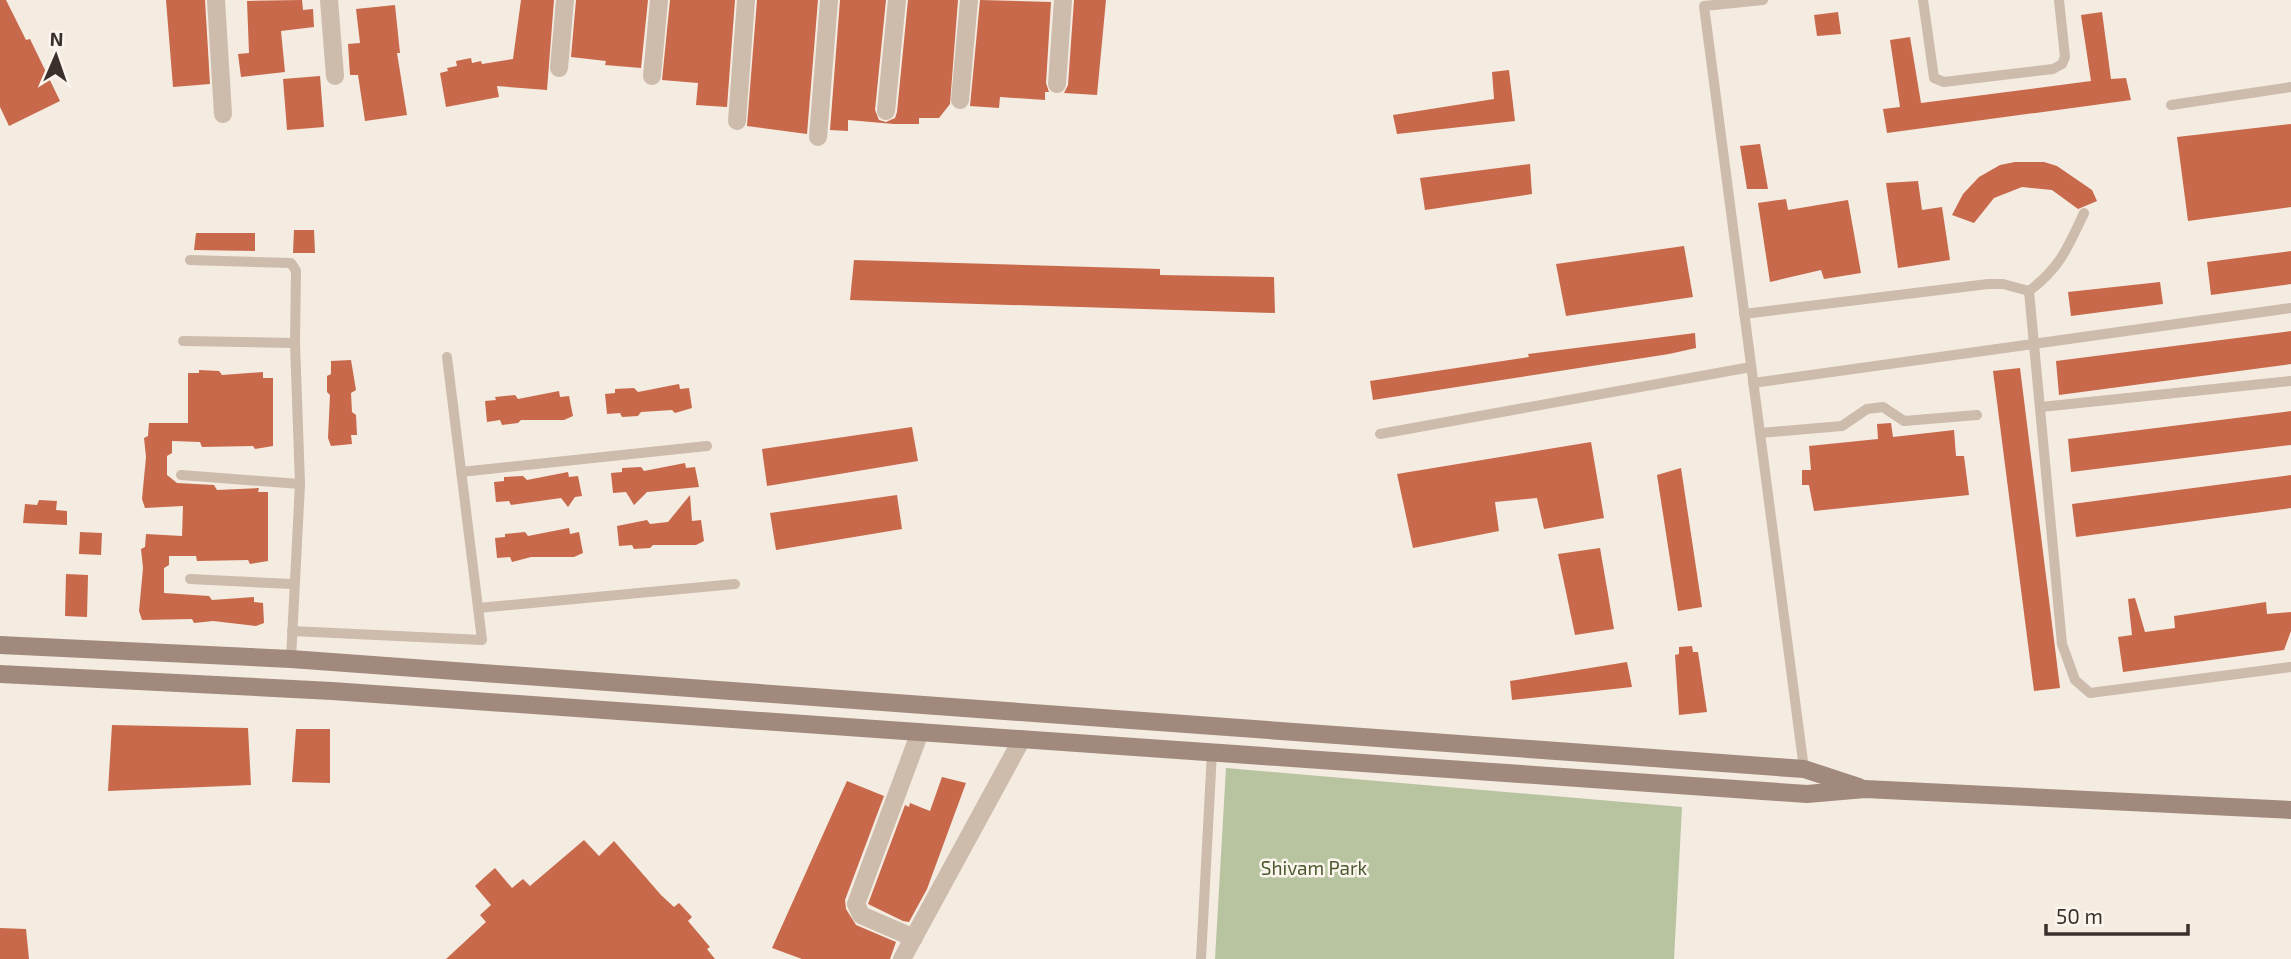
<svg xmlns="http://www.w3.org/2000/svg" width="2291" height="959" font-family="'Exo 2',sans-serif">
<style>
.green{fill:#b8c4a0}
.building{fill:#c8694b}
.lines{fill:none;stroke-linecap:round;stroke-linejoin:round}
.lane{stroke:#cdbbac;stroke-width:10}
.street{stroke:#cdbbac;stroke-width:18}
.secondary{stroke:#a18a7d;stroke-width:18}
.labels{text-anchor:middle;dominant-baseline:central;stroke-width:5;stroke-linejoin:round;paint-order:stroke}
.park-label{font-size:19px;fill:#4a5a2e;stroke:#fbf5ee}
</style>
<rect width="100%" height="100%" fill="#f4ebe1"/>
<polygon class="green" points="1226,768 1682,807 1674,959 1215,959"/>
<g class="building">
<polygon points="0,0 6,0 26,40 30,39 60,101 9,126 0,107"/>
<polygon points="166,0 205,0 210,84 173,87"/>
<polygon points="302,0 303,10 313,9 314,27 281,31 285,72 241,77 238,54 249,53 247,1"/>
<polygon points="521,0 554,0 547,90 497,86 499,97 446,107 440,73 448,71 447,68 457,66 456,61 471,58 472,63 481,61 482,64 513,59"/>
<polygon points="576,0 648,0 641,68 605,65 606,61 571,57"/>
<polygon points="670,0 735,0 727,107 696,105 698,83 662,80"/>
<polygon points="757,0 818,0 807,134 747,126"/>
<polygon points="840,0 886,0 875,110 879,120 886,122 895,118 897,112 908,0 958,0 950,104 939,118 919,118 919,124 894,124 848,120 848,131 830,130"/>
<polygon points="980,0 1051,2 1046,83 1049,92 1045,92 1045,100 1000,97 999,108 970,106"/>
<polygon points="1074,0 1106,0 1097,95 1064,93 1068,85"/>
<polygon points="395,5 400,53 397,53 407,115 365,121 358,75 350,75 348,44 360,43 356,9"/>
<polygon points="1838,12 1841,34 1817,36 1814,15"/>
<polygon points="2102,12 2111,79 2126,78 2131,100 1887,133 1883,109 1900,107 1890,40 1910,37 1921,103 2091,81 2081,15"/>
<polygon points="1509,70 1515,121 1397,134 1393,115 1494,99 1492,72"/>
<polygon points="320,76 324,127 287,130 283,79"/>
<polygon points="2291,124 2291,207 2188,221 2177,137"/>
<polygon points="1760,144 1768,189 1747,189 1740,146"/>
<polygon points="2015,162 2044,162 2057,166 2092,190 2097,201 2078,209 2052,190 2022,187 1994,198 1974,223 1952,215 1963,194 1979,177 2000,165"/>
<polygon points="1530,164 1532,194 1425,210 1420,178"/>
<polygon points="1918,181 1922,210 1942,207 1950,260 1898,268 1886,183"/>
<polygon points="1786,199 1788,210 1848,200 1861,273 1824,279 1821,270 1770,282 1758,203"/>
<polygon points="294,230 314,230 315,253 293,253"/>
<polygon points="196,233 255,233 255,251 194,250"/>
<polygon points="1684,246 1693,297 1566,316 1556,264"/>
<polygon points="2291,251 2291,284 2211,295 2207,262"/>
<polygon points="854,260 1160,269 1160,275 1274,277 1275,313 850,300"/>
<polygon points="2160,282 2163,304 2071,316 2068,292"/>
<polygon points="2291,331 2291,364 2059,395 2056,361"/>
<polygon points="1695,333 1696,348 1669,354 1373,400 1370,381 1529,357 1528,354"/>
<polygon points="351,360 356,390 351,393 352,412 356,415 357,435 351,435 352,444 331,446 328,438 330,395 327,392 327,376 331,374 331,361"/>
<polygon points="2020,368 2060,688 2034,691 1993,371"/>
<polygon points="199,370 219,371 222,375 263,372 263,378 273,378 273,446 255,449 253,446 202,447 200,442 172,441 172,453 167,456 167,475 177,483 214,485 217,490 259,488 258,492 268,492 268,561 250,564 248,560 197,561 196,556 169,556 169,565 164,568 164,593 209,596 212,600 254,597 254,602 263,603 264,623 256,626 213,621 194,623 192,619 142,620 139,611 143,568 141,549 145,547 146,534 182,536 183,506 145,508 142,499 146,457 144,438 148,436 149,423 188,423 188,373 199,373"/>
<polygon points="679,384 680,389 689,388 692,408 675,413 672,410 641,412 638,416 622,417 620,413 607,414 605,394 615,393 615,389 634,388 638,392"/>
<polygon points="559,391 560,397 569,396 573,416 564,420 521,420 518,423 502,425 500,420 487,422 485,401 496,400 495,397 515,395 518,399"/>
<polygon points="2291,411 2291,445 2071,472 2068,439"/>
<polygon points="1891,423 1893,437 1954,430 1956,456 1964,456 1969,495 1814,511 1809,485 1802,485 1802,470 1811,470 1809,446 1878,439 1877,424"/>
<polygon points="912,427 918,461 767,486 762,449"/>
<polygon points="1591,442 1604,518 1544,529 1537,498 1495,502 1499,531 1413,548 1397,474"/>
<polygon points="685,463 686,468 695,467 699,487 647,492 634,505 626,492 613,493 611,473 622,472 622,468 641,467 644,471"/>
<polygon points="1681,468 1702,607 1678,611 1657,475"/>
<polygon points="568,472 569,477 578,476 582,496 575,497 568,507 561,498 511,505 509,501 496,502 494,482 504,481 504,477 523,476 527,480"/>
<polygon points="2291,475 2291,508 2076,537 2072,504"/>
<polygon points="690,495 692,521 701,520 704,541 696,545 653,545 650,548 634,549 632,545 619,546 617,526 647,520 650,524 668,522"/>
<polygon points="897,495 902,529 776,550 770,513"/>
<polygon points="39,500 57,501 56,510 67,511 67,525 23,523 25,504 37,505"/>
<polygon points="569,528 570,534 579,532 583,553 574,557 531,557 512,562 510,557 497,558 495,538 505,537 505,534 525,532 528,536"/>
<polygon points="80,532 102,533 101,555 79,554"/>
<polygon points="1600,548 1614,629 1575,635 1558,554"/>
<polygon points="66,574 88,575 87,617 65,616"/>
<polygon points="2135,598 2145,632 2175,628 2174,616 2266,602 2267,614 2291,612 2291,631 2284,650 2123,672 2118,637 2132,635 2128,599"/>
<polygon points="1692,646 1693,652 1698,652 1707,712 1679,715 1675,655 1679,654 1679,647"/>
<polygon points="1627,662 1632,687 1512,700 1510,681"/>
<polygon points="112,725 248,728 251,785 108,791"/>
<polygon points="296,729 330,729 330,783 292,782"/>
<polygon points="942,777 966,783 927,889 909,922 903,921 868,904 905,805 909,807 910,803 930,811"/>
<polygon points="847,781 884,796 845,900 846,909 856,925 896,942 890,959 802,959 772,948"/>
<polygon points="584,840 599,856 614,841 661,895 674,907 679,903 692,917 688,921 710,947 707,949 715,959 446,959 486,922 480,915 491,905 475,886 487,875 495,868 512,888 523,879 530,886"/>
<polygon points="0,928 26,929 29,959 0,959"/>
</g>
<g class="lines">
<g class="lane">
<polyline points="1763,0 1704,6 1804,769"/>
<polyline points="1923,0 1934,78 1944,82 2053,69 2062,64 2065,57 2059,0"/>
<polyline points="2171,105 2291,87"/>
<polyline points="190,260 291,263 296,271 295,343"/>
<polyline points="2029,291 2062,644 2075,680 2090,693 2291,667"/>
<path d="M2029 291C2060 268 2068 247 2084 213"/>
<polyline points="1744,314 1988,284 2003,284 2029,291"/>
<polyline points="183,341 295,343 300,484 291,659"/>
<polyline points="1753,383 2291,308"/>
<polyline points="2041,407 2291,381"/>
<polyline points="1760,433 1842,426 1867,409 1883,407 1904,421 1977,415"/>
<polyline points="1380,434 1751,367"/>
<polyline points="461,472 707,446"/>
<polyline points="181,475 300,484"/>
<polyline points="190,579 292,584"/>
<polyline points="478,608 735,584"/>
<polyline points="292,631 482,640 447,357"/>
<polyline points="1201,959 1212,752"/>
</g>
<g class="street">
<polyline points="216,0 223,114"/>
<polyline points="329,0 335,76"/>
<polyline points="559,68 565,0"/>
<polyline points="652,76 659,0"/>
<polyline points="1057,84 1063,0"/>
<polyline points="960,100 969,0"/>
<polyline points="886,111 897,0"/>
<polyline points="737,121 746,0"/>
<polyline points="818,137 829,0"/>
<polyline points="914,938 861,915 856,904 920,732"/>
<polyline points="902,959 1022,739"/>
</g>
<g class="secondary">
<polyline points="0,645 291,659 1804,769 1859,787"/>
<polyline points="0,674 332,691 1807,794 1865,789 2291,810"/>
</g>
</g>
<g class="labels">
<g class="park-label">
<text x="1314" y="867">Shivam Park</text>
</g>
</g>
<g transform="translate(56 56) rotate(2)" stroke="#fbf5ee" stroke-width="5" paint-order="stroke">
<path d="M0-5L12 26L0 18L-12 26Z" fill="#3b302b"/>
<text y="-10" font-size="19" font-weight="bold" text-anchor="middle" fill="#3b302b">N</text>
</g>
<path d="M2046 924v10h142v-10" fill="none" stroke="#3b302b" stroke-width="3.5"/>
<text x="2056" y="924" font-size="21" fill="#3b302b" stroke="#fbf5ee" stroke-width="5" paint-order="stroke">50 m</text>
</svg>
